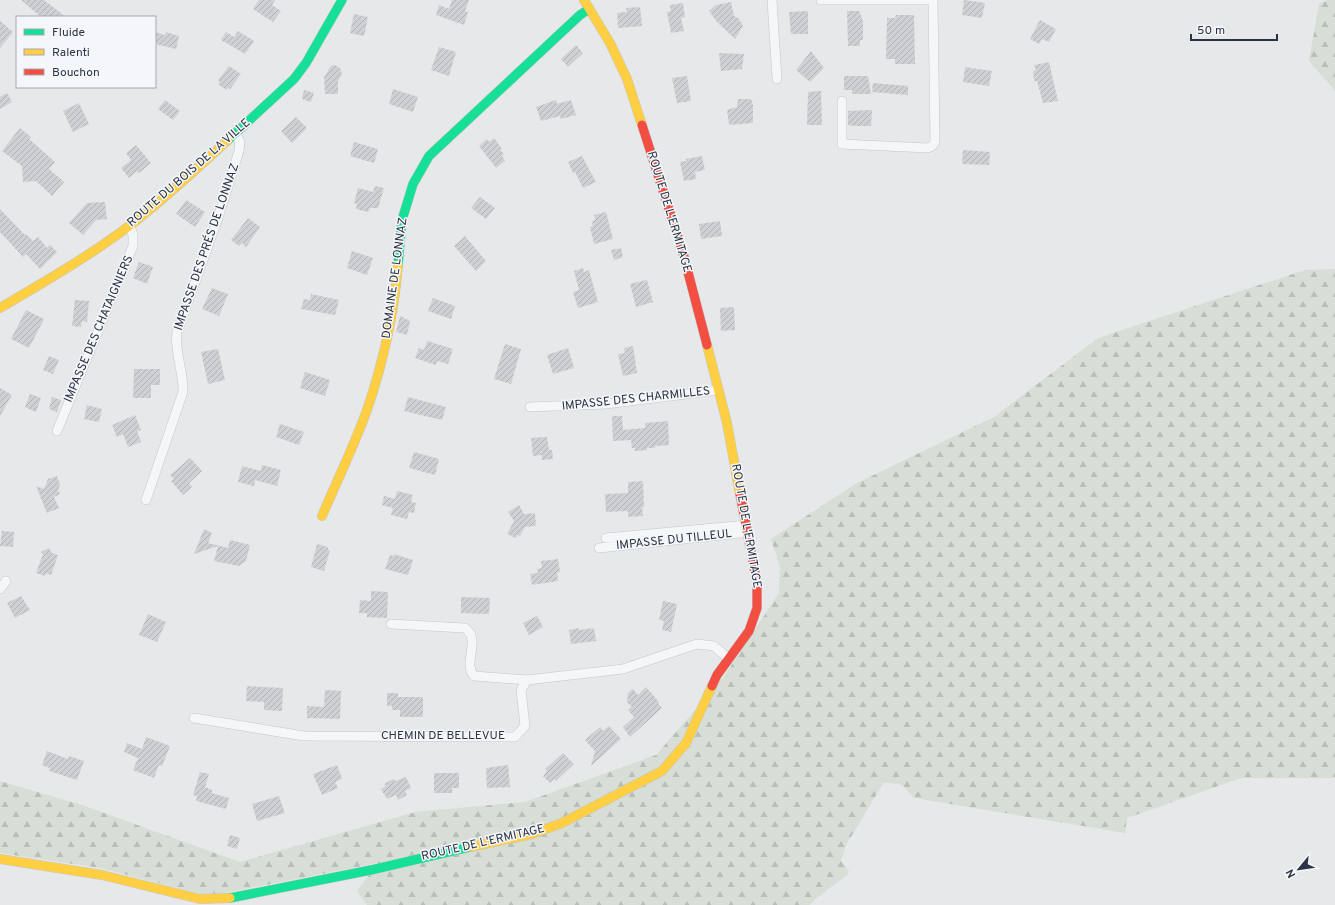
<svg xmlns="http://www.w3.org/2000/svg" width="1335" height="905" font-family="Overpass,sans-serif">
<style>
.forest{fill:url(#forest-firs)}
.building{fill:url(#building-hatch)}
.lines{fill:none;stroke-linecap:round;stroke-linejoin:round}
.street-casing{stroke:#c4c6c8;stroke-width:10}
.fast-casing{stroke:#c4c6c8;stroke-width:10}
.slow-casing{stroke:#c4c6c8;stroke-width:10}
.jam-casing{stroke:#c4c6c8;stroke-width:10}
.street{stroke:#f5f6f7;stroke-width:9}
.fast{stroke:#16e098;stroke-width:9}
.slow{stroke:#ffcf43;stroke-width:9}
.jam{stroke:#f24e42;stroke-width:9}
.labels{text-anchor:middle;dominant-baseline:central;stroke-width:3;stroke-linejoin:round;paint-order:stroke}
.street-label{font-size:12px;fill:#2b3445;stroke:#f4f6f9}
</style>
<defs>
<pattern id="forest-firs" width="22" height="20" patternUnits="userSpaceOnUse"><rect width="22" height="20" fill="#d6ded6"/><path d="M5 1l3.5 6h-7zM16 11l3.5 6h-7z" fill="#b8bfb9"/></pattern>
<pattern id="building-hatch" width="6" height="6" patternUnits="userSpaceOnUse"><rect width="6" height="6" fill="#ced0d3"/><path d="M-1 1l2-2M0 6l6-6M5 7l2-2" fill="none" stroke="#b1b3b6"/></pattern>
</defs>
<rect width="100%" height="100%" fill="#e6e8ea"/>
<g class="forest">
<polygon points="1328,0 1335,0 1335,91 1309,61 1319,4"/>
<polygon points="1335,269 1335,778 1241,778 1127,818 1125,833 914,798 902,785 884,782 846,845 841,861 849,871 847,875 814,900 810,905 367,905 357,891 378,863 209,896 100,868 0,853 0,781 82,805 240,862 415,812 525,802 656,755 723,678 779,593 780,567 771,539 857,483 994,417 1098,338 1305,270"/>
</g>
<g class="building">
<polygon points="21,0 44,0 66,17 41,17"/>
<polygon points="259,0 275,0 272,5 281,11 273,22 253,9"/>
<polygon points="452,0 469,0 465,11 468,12 464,25 436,15 439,5 449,9"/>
<polygon points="964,0 985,3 982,18 962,15"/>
<polygon points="731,2 734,16 739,19 743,26 735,39 717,22 709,11 716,5"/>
<polygon points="683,3 685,17 681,18 684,31 671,33 667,12 671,11 670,5"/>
<polygon points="640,7 642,26 618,28 617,13 627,12 626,8"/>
<polygon points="808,11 808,34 791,34 789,12"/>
<polygon points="847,11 859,11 863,21 863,40 860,40 860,46 848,46"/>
<polygon points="354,14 368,17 364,36 350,33"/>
<polygon points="896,15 914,15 915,64 895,64 895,59 886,59 887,18 895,18"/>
<polygon points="1040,20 1056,29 1049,42 1042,39 1039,44 1030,39"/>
<polygon points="0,21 13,32 0,48"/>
<polygon points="238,31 254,41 245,54 221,40 226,32 234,37"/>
<polygon points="155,32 165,35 166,32 179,36 176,49 155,44"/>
<polygon points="576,45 583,53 568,67 561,59"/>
<polygon points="439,47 456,52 449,76 431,70"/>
<polygon points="811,51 824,68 810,82 796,70"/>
<polygon points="719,53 744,54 742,69 721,71"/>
<polygon points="1049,62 1058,101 1043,103 1037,81 1034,81 1033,71 1036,70 1034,65"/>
<polygon points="335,65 340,68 342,74 338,81 338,94 325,94 324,77 331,66"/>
<polygon points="229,66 241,74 230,89 228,88 226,90 218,84 220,82 218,80"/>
<polygon points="965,67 992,71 989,86 963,82"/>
<polygon points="687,76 691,101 677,103 672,78"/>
<polygon points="844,76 868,76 871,94 852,94 852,90 844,90"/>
<polygon points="873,83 908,86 908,95 872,92"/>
<polygon points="393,89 418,97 413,112 389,104"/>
<polygon points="304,90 314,93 311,102 302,99"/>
<polygon points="821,91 822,125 807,125 808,92"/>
<polygon points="7,93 12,102 0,109 0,97"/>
<polygon points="738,99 751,99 753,105 753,123 729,125 727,110 737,107"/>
<polygon points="165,100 180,111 173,120 158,109"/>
<polygon points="556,100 557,104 571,100 576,115 561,119 560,116 541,121 536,107"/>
<polygon points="79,103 89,124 73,132 63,111"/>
<polygon points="872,110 871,126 854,126 848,125 848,111"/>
<polygon points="296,117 307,128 292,143 281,131"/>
<polygon points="20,128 31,137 29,139 55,162 49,169 64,182 52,196 36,181 23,182 22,166 2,151"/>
<polygon points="494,138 502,149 500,150 504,154 502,156 505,161 496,168 479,146 487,139 489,142"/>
<polygon points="354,142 378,149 374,163 350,156"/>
<polygon points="136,145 151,163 139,173 137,171 129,178 121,168 131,160 126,153"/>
<polygon points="963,150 990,152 989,165 962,164"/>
<polygon points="582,156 596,182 583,188 575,172 573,173 568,162"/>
<polygon points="702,156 705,170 695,172 696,179 684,181 680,162 686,161 686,159"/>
<polygon points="375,186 384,188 378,208 370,208 368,212 356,209 357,204 354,203 358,188 373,192"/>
<polygon points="480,197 495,208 486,219 471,208"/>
<polygon points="186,200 205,212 195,227 176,214"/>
<polygon points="105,202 107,219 96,220 83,235 69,223 87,203"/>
<polygon points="0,209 25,235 26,234 33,241 38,237 47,248 50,245 57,252 40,269 26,254 23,257 0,232"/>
<polygon points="606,212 613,239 594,244 590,227 593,226 592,221 595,220 594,215"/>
<polygon points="248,218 260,227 246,247 242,243 239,246 231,240"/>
<polygon points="720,221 722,236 701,239 699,224"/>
<polygon points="465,236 486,261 476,271 454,246"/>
<polygon points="621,248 623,257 614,260 611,250"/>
<polygon points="352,251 373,258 367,275 347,268"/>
<polygon points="139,262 153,267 147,284 133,278"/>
<polygon points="583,268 584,272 589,270 598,302 578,308 573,292 579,290 574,271"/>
<polygon points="647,280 653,302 636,307 630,284"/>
<polygon points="212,288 228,294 219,316 202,309"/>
<polygon points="311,294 339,300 335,315 301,309 304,299 310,300"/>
<polygon points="433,298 455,306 451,319 428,311"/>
<polygon points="75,300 89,301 87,322 82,321 81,327 72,326"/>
<polygon points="734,307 735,330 721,331 720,308"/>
<polygon points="26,310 44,319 29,348 11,339"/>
<polygon points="400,316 410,321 407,335 396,332"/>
<polygon points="427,341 453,349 448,364 437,361 436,365 415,358 419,348 424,350"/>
<polygon points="505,344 521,349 511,384 494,379"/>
<polygon points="633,346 637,373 623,376 618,354 625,353 624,348"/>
<polygon points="568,348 574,368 553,374 547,355"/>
<polygon points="218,349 225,380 208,384 201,352"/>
<polygon points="49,356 59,360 53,374 43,370"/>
<polygon points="134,369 160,369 160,385 151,385 151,398 133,398"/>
<polygon points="305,372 330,380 325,396 300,388"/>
<polygon points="0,388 12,395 0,416"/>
<polygon points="30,394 41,398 36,412 25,407"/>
<polygon points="52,397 61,400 57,412 49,409"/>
<polygon points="408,397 446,407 442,420 404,411"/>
<polygon points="87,405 102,409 99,422 84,419"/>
<polygon points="135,415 141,430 137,431 141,442 128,447 123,434 117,437 112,425"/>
<polygon points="612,416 622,416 623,430 645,428 645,423 668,421 669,445 655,446 655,448 647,448 647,450 635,451 635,448 632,448 631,440 613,441"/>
<polygon points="280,424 304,432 299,445 276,437"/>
<polygon points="547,437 549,450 552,450 553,459 542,460 542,455 533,456 531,438"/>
<polygon points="414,452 439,459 435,475 409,468"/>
<polygon points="190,458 202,471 189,483 192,487 183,495 171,481 174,479 170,475"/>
<polygon points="262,465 281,470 277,486 255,480 254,486 238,482 242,466 261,471"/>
<polygon points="57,476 60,485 58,490 60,494 54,497 59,508 47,513 36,486 44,489 48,479"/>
<polygon points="643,481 644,507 642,507 643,516 628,517 628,511 606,512 605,494 628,493 628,482"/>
<polygon points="397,491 413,495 411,502 416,503 414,513 409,512 407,519 391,515 393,508 382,505 384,496 395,499"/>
<polygon points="519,505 524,514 535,513 536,526 525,527 520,536 517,535 516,538 507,534 514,521 508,512"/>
<polygon points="204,529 212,533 208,543 228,548 230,540 250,545 246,561 239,566 214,561 218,546 194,554"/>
<polygon points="2,531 14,532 13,547 0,546"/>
<polygon points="317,544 328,547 328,550 330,550 324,571 311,567"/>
<polygon points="49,548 52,553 58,555 51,575 46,573 45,576 36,573 43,554 41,552"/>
<polygon points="394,554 413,560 408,575 385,569 390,555 394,556"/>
<polygon points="558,559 560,572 557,572 558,581 532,585 530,574 538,573 537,569 542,568 541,561"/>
<polygon points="371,591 388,592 387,618 367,617 367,613 359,613 360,600 371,601"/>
<polygon points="21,596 30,610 15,618 7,603"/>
<polygon points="461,597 490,598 489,614 461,613"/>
<polygon points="663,601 677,604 671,632 662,630 664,621 659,620"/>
<polygon points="148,614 166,622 157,642 139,635"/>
<polygon points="537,616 543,627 529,635 523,623"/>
<polygon points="579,628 579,630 594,628 596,641 571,644 569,630"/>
<polygon points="247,686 283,688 282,711 264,710 264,702 246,701"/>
<polygon points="646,687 659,702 658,703 662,708 630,737 623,727 634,717 628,710 632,707 627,702 628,693 633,689 638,695"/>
<polygon points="325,690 341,691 340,719 307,718 307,706 324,707"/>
<polygon points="387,693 398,693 398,697 423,697 423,717 400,717 400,710 392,710 392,706 387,706"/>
<polygon points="609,726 621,739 591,766 595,751 585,740 600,727 603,731"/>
<polygon points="146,737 170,746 162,766 159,765 154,778 133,770 138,758 124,752 127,743 142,749"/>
<polygon points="47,751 68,759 69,756 84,761 77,780 49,771 50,768 42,765"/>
<polygon points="563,753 574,764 556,781 554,779 550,783 543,776 547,771 545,769"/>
<polygon points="337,765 342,779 335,782 338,788 322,795 313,774"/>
<polygon points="508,765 510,787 487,788 486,768"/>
<polygon points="200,772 209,774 205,787 212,790 212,793 229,798 226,809 196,801 197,796 193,795"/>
<polygon points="434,773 459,773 459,788 452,788 452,793 434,793"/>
<polygon points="406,777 411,788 405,791 407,795 398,800 396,795 387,799 381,789 386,786 384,784 393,779 396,781"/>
<polygon points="279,796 285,813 257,821 252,804"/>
<polygon points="230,835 240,838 237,849 227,846"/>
</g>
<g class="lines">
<g class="street-casing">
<g id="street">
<polyline points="772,0 777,79"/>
<polyline points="821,0 933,0"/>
<polyline points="842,101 842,144 928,148 932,146 935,142 933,1"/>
<polyline points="530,407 606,404 718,390"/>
<polyline points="57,431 133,246 133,235 130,226"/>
<path d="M146 500 183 392C184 372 174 353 177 332L218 218 239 151 240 142 235 133"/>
<polyline points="606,538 747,525"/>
<polyline points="599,548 749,532"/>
<polyline points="0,589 6,581"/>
<path d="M391 624 465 628C482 640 462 662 474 676L527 680"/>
<polyline points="194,718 304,736 515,737 525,726 521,690 527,680 623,669 697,644 714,646 729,659"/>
</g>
</g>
<g class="fast-casing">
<g id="fast">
<polyline points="228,140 294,79 306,63 342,0"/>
<polyline points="398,265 402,220 413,184 429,156 580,15 589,9"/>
<polyline points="230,898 371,870 470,847"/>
</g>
</g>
<g class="slow-casing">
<g id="slow">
<polyline points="584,0 610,43 627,79 642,125"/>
<path d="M0 308C44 282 88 257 129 226 164 200 196 169 228 140"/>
<polyline points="707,345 727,423 740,494"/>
<path d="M322 516C337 481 354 446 367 410 383 363 394 314 398 265"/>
<polyline points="470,847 532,834 562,823 662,771 686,743 712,686"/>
<polyline points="0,859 102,875 200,899 230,898"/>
</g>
</g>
<g class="jam-casing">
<g id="jam">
<polyline points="642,125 683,253 707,345"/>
<polyline points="712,686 717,675 749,631 757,608 757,583 740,494"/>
</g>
</g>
<use href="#street" class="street"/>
<use href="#fast" class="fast"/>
<use href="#slow" class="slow"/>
<use href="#jam" class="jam"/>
</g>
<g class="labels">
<g class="street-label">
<text transform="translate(189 173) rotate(-41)">ROUTE DU BOIS DE LA VILLE</text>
<text transform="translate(669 212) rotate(73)">ROUTE DE L'ERMITAGE</text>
<text transform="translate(207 247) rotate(-71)">IMPASSE DES PRÉS DE LONNAZ</text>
<text transform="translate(395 278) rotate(-82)">DOMAINE DE LONNAZ</text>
<text transform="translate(99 329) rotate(-67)">IMPASSE DES CHATAIGNIERS</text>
<text transform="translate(636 399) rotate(-6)">IMPASSE DES CHARMILLES</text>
<text transform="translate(746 526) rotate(80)">ROUTE DE L'ERMITAGE</text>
<text transform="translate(674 540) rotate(-6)">IMPASSE DU TILLEUL</text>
<text x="443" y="736">CHEMIN DE BELLEVUE</text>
<text transform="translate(483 843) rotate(-13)">ROUTE DE L'ERMITAGE</text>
</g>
</g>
<rect x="16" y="16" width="140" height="72" fill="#f4f6f9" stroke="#a4a8b1"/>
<rect x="24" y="29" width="20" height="6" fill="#16e098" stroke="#a4a8b1"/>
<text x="52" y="36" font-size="12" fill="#2b3445">Fluide</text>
<rect x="24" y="49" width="20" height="6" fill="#ffcf43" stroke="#a4a8b1"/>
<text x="52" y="56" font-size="12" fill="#2b3445">Ralenti</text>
<rect x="24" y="69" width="20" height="6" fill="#f24e42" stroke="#a4a8b1"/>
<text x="52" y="76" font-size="12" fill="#2b3445">Bouchon</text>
<g transform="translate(1299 869) rotate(241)" stroke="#f4f6f9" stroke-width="3" paint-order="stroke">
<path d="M0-3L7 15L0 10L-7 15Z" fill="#2b3445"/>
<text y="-6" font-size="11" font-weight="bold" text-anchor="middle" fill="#2b3445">N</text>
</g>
<path d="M1191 34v6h86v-6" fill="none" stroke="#2b3445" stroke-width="2"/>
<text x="1197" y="34" font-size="12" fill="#2b3445" stroke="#f4f6f9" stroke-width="3" paint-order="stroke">50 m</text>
</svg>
